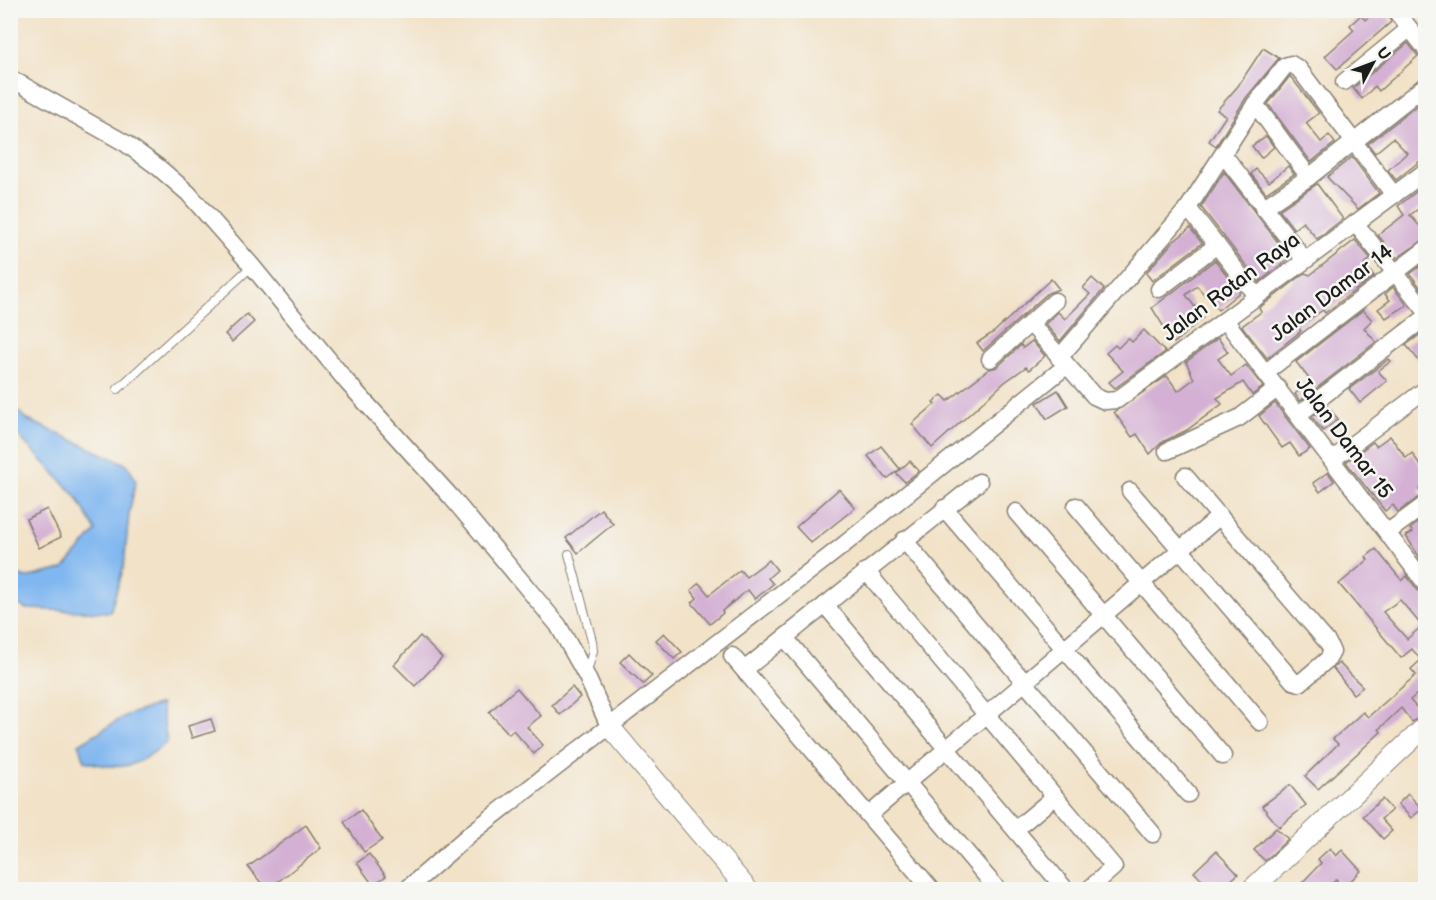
<svg xmlns="http://www.w3.org/2000/svg" width="1436" height="900" font-family="'Balsamiq Sans',sans-serif">
<style>
.water{fill:#81b7f0;stroke:#4e6a86;stroke-width:1.5}
.building{fill:#d4b1d4;fill-rule:evenodd}
.lines{fill:none;stroke-linecap:round;stroke-linejoin:round}
.service-casing{stroke:#877f72;stroke-width:10}
.minor-casing{stroke:#877f72;stroke-width:19}
.tertiary-casing{stroke:#877f72;stroke-width:22}
.service{stroke:#fff;stroke-width:8}
.minor{stroke:#fff;stroke-width:16}
.tertiary{stroke:#fff;stroke-width:20}
.labels{text-anchor:middle;dominant-baseline:central;stroke-width:5;stroke-linejoin:round;paint-order:stroke}
.street-label{font-size:21px;fill:#1c1c1c;stroke:#f6f6f2}
</style>
<rect width="100%" height="100%" fill="#f6f6f2"/>
<filter id="ink" filterUnits="userSpaceOnUse"><feTurbulence type="fractalNoise" baseFrequency=".0167" numOctaves="2"/><feDisplacementMap in="SourceGraphic" scale="12" xChannelSelector="R" yChannelSelector="G"/><feConvolveMatrix kernelMatrix="1 2 1 2 8 2 1 2 1" color-interpolation-filters="sRGB"/></filter>
<filter id="wash" filterUnits="userSpaceOnUse"><feTurbulence type="fractalNoise" baseFrequency=".008" numOctaves="4" result="noise"/><feDisplacementMap in="SourceGraphic" scale="24" xChannelSelector="R" yChannelSelector="G"/><feGaussianBlur stdDeviation="1.35" result="paint"/><feColorMatrix in="noise" values="0 0 0 0 0 0 0 0 0 0 0 0 0 0 0 0 0 1.4 0 .05"/><feComposite in="paint" operator="in"/></filter>
<g filter="url(#wash)">
<rect width="100%" height="100%" fill="#f2e2c8"/>
<g class="water">
<polygon points="10,404 28,420 128,465 136,481 129,514 124,566 110,612 26,609 11,600 11,571 25,578 63,569 96,531 76,496 11,428"/>
<path d="M161 704 167 742C137 767 123 772 85 761L79 744 127 715Z"/>
</g>
<g id="blocks">
<g class="building">
<polygon points="1376,10 1385,10 1391,22 1337,69 1325,56 1354,30 1350,25 1361,15 1365,20"/>
<polygon points="1408,43 1418,56 1379,91 1375,86 1362,99 1353,88"/>
<polygon points="1263,48 1279,58 1246,98 1216,146 1209,141 1226,116 1217,110 1238,86"/>
<polygon points="1290,76 1319,113 1306,123 1321,142 1329,135 1335,143 1311,162 1268,104"/>
<polygon points="1423,101 1425,103 1425,161 1420,161 1396,180 1388,170 1407,153 1393,138 1375,153 1368,144"/>
<polygon points="1266,136 1274,147 1261,158 1252,146"/>
<polygon points="1352,157 1379,193 1358,209 1327,177"/>
<polygon points="1288,166 1294,174 1266,193 1251,174 1256,169 1269,182"/>
<polygon points="1224,172 1290,258 1259,282 1201,207"/>
<polygon points="1317,184 1343,219 1317,239 1303,222 1294,229 1279,210"/>
<polygon points="1425,185 1425,204 1410,215 1425,232 1425,239 1397,258 1378,235 1404,215 1398,206"/>
<polygon points="1190,228 1202,243 1152,281 1146,273 1172,243"/>
<polygon points="1355,240 1371,259 1364,264 1374,276 1325,313 1323,310 1298,327 1301,331 1267,358 1242,326 1261,312 1259,308 1305,273 1310,275"/>
<polygon points="1215,260 1240,292 1218,310 1197,286 1186,295 1203,318 1174,343 1152,308"/>
<polygon points="1425,263 1425,291 1424,292 1410,274"/>
<polygon points="1092,278 1104,289 1060,341 1045,324 1058,312 1065,319 1090,294 1083,288"/>
<polygon points="1051,279 1059,289 1048,293 983,351 977,343 994,332"/>
<polygon points="1393,287 1407,305 1386,318 1378,309 1390,300 1385,294"/>
<polygon points="1363,310 1372,320 1364,328 1376,342 1300,401 1295,394 1310,380 1296,362"/>
<polygon points="247,314 254,322 232,342 225,334"/>
<polygon points="1144,330 1165,352 1115,388 1109,382 1123,371 1106,353 1115,345 1118,348 1128,338 1132,342"/>
<polygon points="1425,331 1425,368 1406,345"/>
<polygon points="1218,338 1228,352 1218,359 1231,376 1246,365 1263,387 1252,395 1243,382 1217,398 1222,404 1187,430 1162,442 1150,454 1137,434 1132,437 1114,412 1167,376 1178,391 1194,379 1186,362"/>
<polygon points="1032,341 1045,356 1029,370 1026,367 1005,382 932,448 912,424 935,404 933,402 942,395 948,401 989,369 997,367 1021,345 1023,348"/>
<polygon points="1389,359 1391,361 1378,371 1387,381 1360,403 1349,389"/>
<polygon points="1058,390 1068,406 1047,419 1037,403"/>
<polygon points="1275,403 1310,449 1299,456 1290,443 1282,448 1259,416"/>
<polygon points="1327,406 1338,419 1323,431 1312,417"/>
<polygon points="1390,436 1406,458 1412,453 1425,472 1425,485 1419,490 1422,495 1398,512 1393,505 1385,511 1346,462 1373,442 1376,446"/>
<polygon points="881,446 900,469 887,479 868,456"/>
<polygon points="910,461 919,471 905,482 896,473"/>
<polygon points="1328,472 1334,481 1320,492 1313,483"/>
<polygon points="839,489 855,508 811,543 796,527"/>
<polygon points="47,509 61,537 39,548 26,519"/>
<polygon points="601,509 613,524 578,553 566,538"/>
<polygon points="1425,517 1425,566 1406,536 1413,532 1410,529"/>
<path d="M1376 549 1402 581 1407 576 1418 591 1425 594V687L1410 700 1423 715 1412 722 1401 708 1379 729 1381 732 1318 789 1305 776 1338 744 1333 739 1363 712 1368 717 1416 675 1411 669 1421 660 1412 649 1401 658 1339 584 1368 560 1366 557ZM1400 600 1422 626 1407 639 1383 612Z"/>
<polygon points="769,560 777,570 768,578 773,584 755,599 748,590 722,611 723,613 710,624 692,603 697,598 691,590 699,583 709,595 740,570 746,577"/>
<polygon points="664,633 682,652 674,659 656,640"/>
<polygon points="420,636 442,658 415,686 394,665"/>
<polygon points="629,653 652,676 643,684 620,662"/>
<polygon points="1339,663 1363,687 1353,694 1333,668"/>
<polygon points="572,687 580,697 560,715 552,705"/>
<polygon points="517,688 541,716 527,727 543,745 534,754 513,730 509,734 489,712"/>
<polygon points="211,719 215,731 192,738 188,726"/>
<polygon points="1290,785 1306,805 1279,827 1262,806"/>
<polygon points="1408,794 1422,809 1411,818 1398,804"/>
<polygon points="1382,799 1392,810 1381,819 1392,831 1383,839 1363,816"/>
<polygon points="361,810 382,840 364,852 344,822"/>
<polygon points="306,825 321,848 267,890 248,867"/>
<polygon points="1276,828 1288,839 1265,861 1254,850"/>
<polygon points="1330,848 1336,856 1342,850 1361,871 1343,888 1336,879 1326,890 1295,890 1321,863 1318,859"/>
<polygon points="1216,851 1238,874 1227,884 1222,880 1212,890 1194,872"/>
<polygon points="369,854 386,876 373,885 357,863"/>
</g>
</g>
</g>
<g filter="url(#ink)">
<use href="#blocks" fill-opacity="0" stroke="#877f72" stroke-width="1.5"/>
<g class="lines">
<g class="service-casing">
<g id="service">
<polyline points="118,389 252,266"/>
<polyline points="569,554 592,641 593,651 586,675"/>
</g>
</g>
<g class="minor-casing">
<g id="minor">
<polyline points="1395,10 1426,49"/>
<polyline points="10,78 125,143 158,167 188,193 252,266 347,382 452,498 558,625 586,675 609,726"/>
<polyline points="1344,82 1409,29"/>
<polyline points="1255,104 1309,177"/>
<polyline points="1223,154 1304,259"/>
<polyline points="1188,208 1257,297"/>
<polyline points="1263,208 1309,177 1426,85"/>
<polyline points="1355,223 1426,311"/>
<polyline points="1159,289 1217,245"/>
<polyline points="1225,320 1426,584"/>
<polyline points="1030,323 1094,396 1105,401 1117,400 1426,171"/>
<polyline points="1059,358 1188,208 1255,104 1285,66 1291,64 1299,69 1394,195"/>
<polyline points="990,359 1055,301"/>
<polyline points="1266,372 1426,249"/>
<polyline points="1298,415 1426,317"/>
<polyline points="1167,451 1239,418 1278,388"/>
<polyline points="1333,459 1426,389"/>
<polyline points="1130,491 1293,681 1300,683 1328,659 1332,652 1328,643 1185,476"/>
<polyline points="1076,506 1260,722"/>
<polyline points="944,508 1188,794"/>
<polyline points="1016,512 1223,756"/>
<polyline points="1388,532 1426,504"/>
<polyline points="904,540 1153,834"/>
<polyline points="866,571 1114,867 1088,890"/>
<polyline points="825,605 1066,890"/>
<polyline points="785,638 998,890"/>
<polyline points="732,656 932,890"/>
<polyline points="744,670 979,482"/>
<polyline points="869,815 1220,516"/>
<polyline points="1016,829 1054,797"/>
<polyline points="406,890 470,834 841,547 1066,366"/>
</g>
</g>
<g class="tertiary-casing">
<g id="tertiary">
<polyline points="609,726 748,890"/>
<polyline points="1251,890 1426,726"/>
</g>
</g>
<use href="#service" class="service"/>
<use href="#minor" class="minor"/>
<use href="#tertiary" class="tertiary"/>
</g>
</g>
<g class="labels">
<g class="street-label">
<text transform="translate(1231 287) rotate(-37)">Jalan Rotan Raya</text>
<text transform="translate(1332 293) rotate(-37)">Jalan Damar 14</text>
<text transform="translate(1344 438) rotate(53)">Jalan Damar 15</text>
</g>
</g>
<rect width="1436" height="900" fill="none" stroke="#f6f6f2" stroke-width="36"/>
<g transform="translate(1373 63) rotate(49)" stroke="#f6f6f2" stroke-width="4.5" paint-order="stroke">
<path d="M0-4.5L10 22L0 15L-10 22Z" fill="#1c1c1c"/>
<text y="-9" font-size="16" font-weight="bold" text-anchor="middle" fill="#1c1c1c">U</text>
</g>
</svg>
